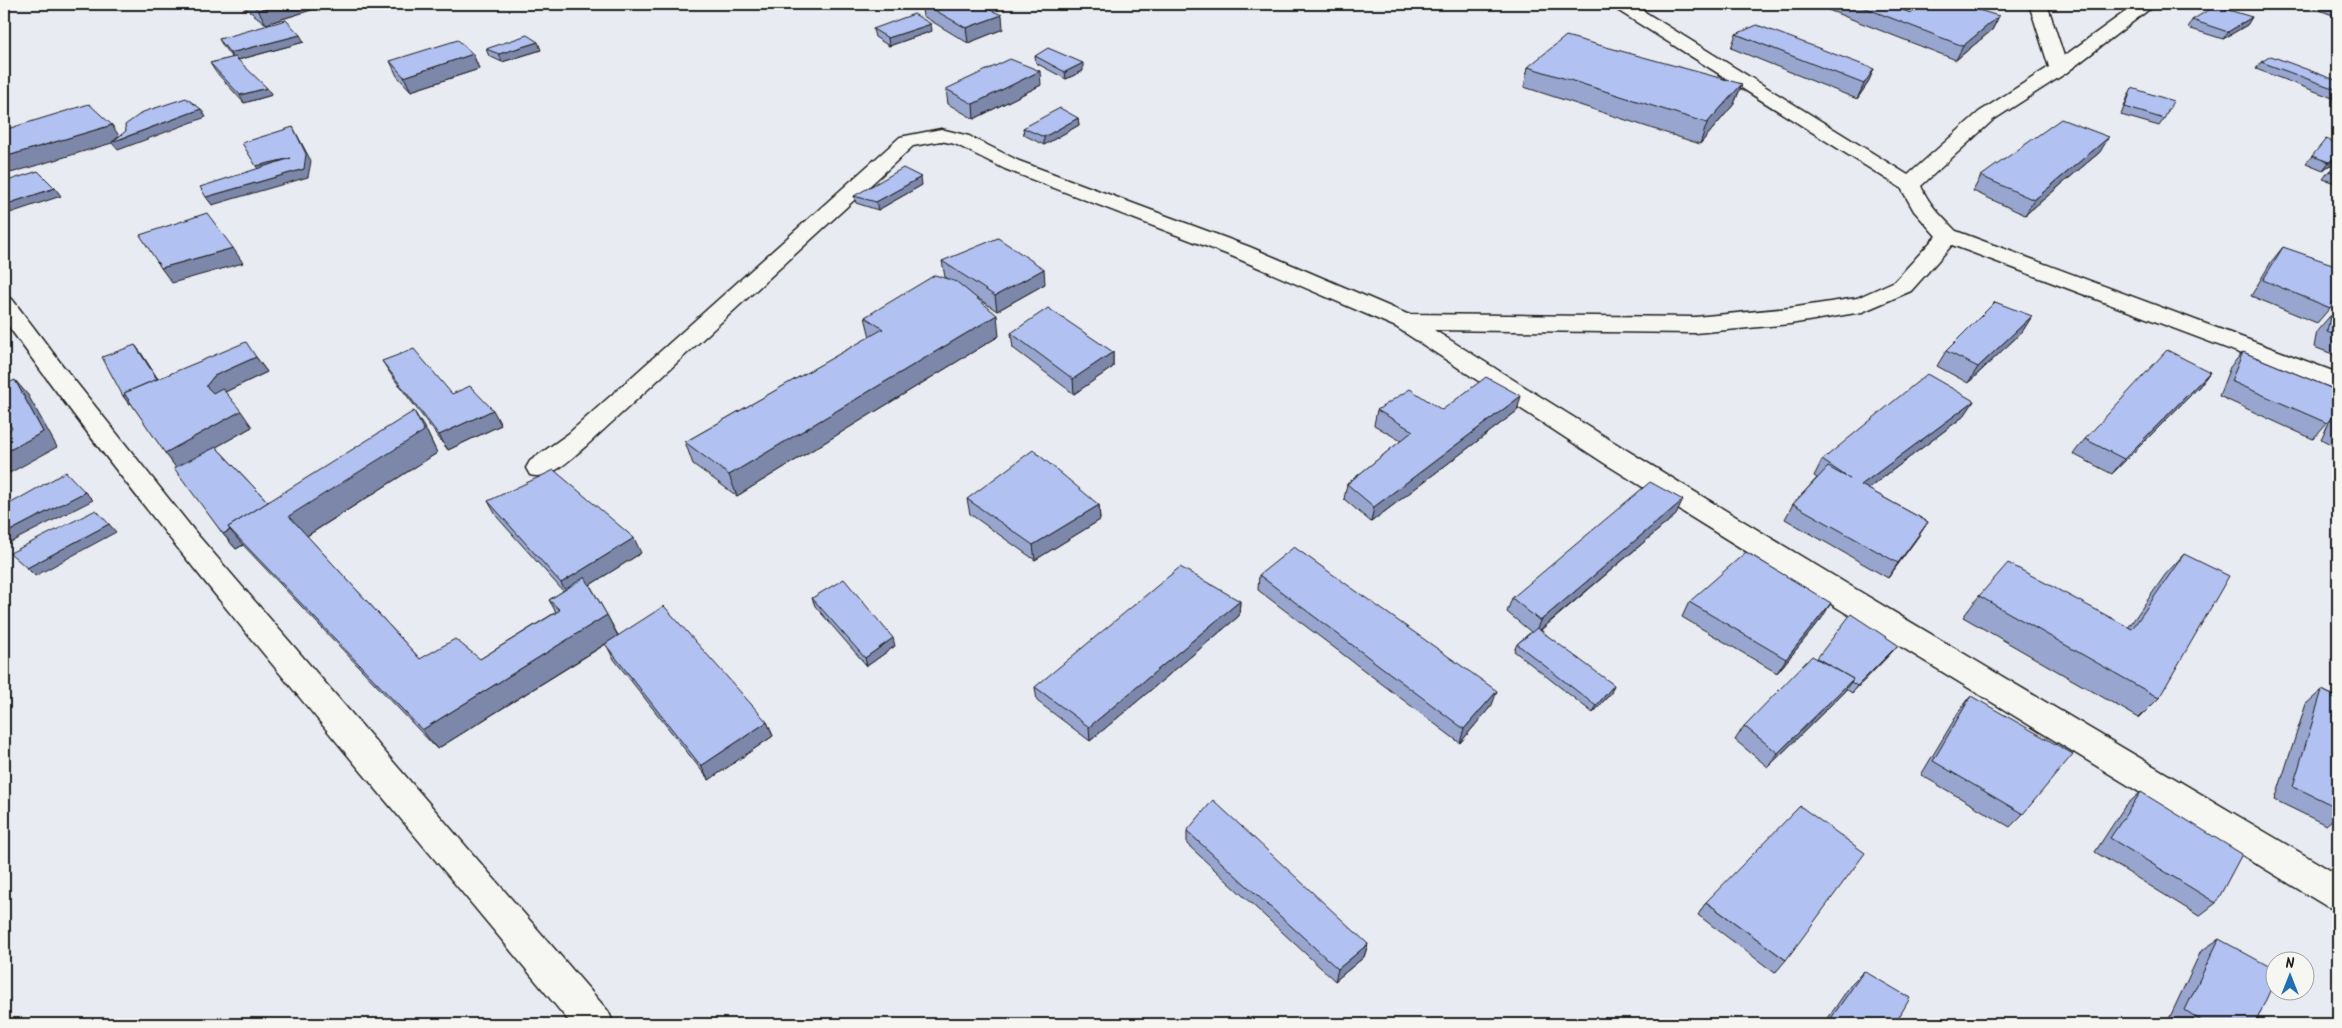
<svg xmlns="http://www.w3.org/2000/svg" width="2342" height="1028" font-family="Kalam,sans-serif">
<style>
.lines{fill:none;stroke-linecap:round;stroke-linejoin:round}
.minor-casing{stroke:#1c1c1c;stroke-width:3}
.minor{fill:#f6f6f2;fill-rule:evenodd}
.wall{fill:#98a6cf;stroke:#1c1c1c}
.shaded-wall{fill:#7c87a9;stroke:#1c1c1c}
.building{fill:#b1c1f1;stroke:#1c1c1c}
</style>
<rect width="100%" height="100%" fill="#e8ebf2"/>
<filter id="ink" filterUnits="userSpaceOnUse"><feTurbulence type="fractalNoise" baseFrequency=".02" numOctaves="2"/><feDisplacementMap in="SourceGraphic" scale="10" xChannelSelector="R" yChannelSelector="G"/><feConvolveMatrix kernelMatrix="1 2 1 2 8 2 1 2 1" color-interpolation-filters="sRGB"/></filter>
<g filter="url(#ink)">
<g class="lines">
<g class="minor-casing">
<g id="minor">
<path d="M1611 4H1632L1908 175 1979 112 2049 67 2029 4H2047L2064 56 2136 4H2156L2066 73 1993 120 1921 186C1929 205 1942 217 1956 231L2338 373V390L1952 245 1911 291 1862 312 1790 324 1695 333 1434 330C1731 518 2035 696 2338 875V910L2326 906 1818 596 1604 463 1396 327 1234 257 1005 169 955 144 941 141 913 146 586 446C570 459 551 481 530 475L526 468 530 461 568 434 900 137 941 129 969 136 1019 161 1250 247 1407 314 1695 317 1790 308 1857 298 1895 281 1936 236 1914 211 1901 188 1614 8Z"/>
<path d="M4 297 12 299 63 366 196 533 608 1011 614 1024H571C381 791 180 565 4 320Z"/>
</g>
</g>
<use href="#minor" class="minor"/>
</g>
<g class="wall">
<polygon points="242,4 327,4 327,5 266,24 244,7"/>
<polygon points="921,4 977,4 1003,29 968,43 923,16"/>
<polygon points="1813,4 1885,4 1911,13 1999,16 1992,30 1956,60"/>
<polygon points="2313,4 2338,4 2338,17 2311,7"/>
<polygon points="2252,17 2247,25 2223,39 2188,28 2192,20"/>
<polygon points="873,29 932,31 889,46 875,37"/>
<polygon points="1736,34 1868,83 1857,99 1731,48"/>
<polygon points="219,39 304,42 238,60 272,95 244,103 215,71 210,63 232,58 223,46"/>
<polygon points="486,49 541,50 502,62 489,56"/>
<polygon points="473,54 479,69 411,91 397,76 390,61"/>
<polygon points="1035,56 1083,71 1066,79 1036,63"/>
<polygon points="2261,62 2338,81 2338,100 2256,69"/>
<polygon points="1528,67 1742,84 1734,104 1700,144 1524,87"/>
<polygon points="1041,85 974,119 948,104 946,89"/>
<polygon points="2132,88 2164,119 2159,126 2121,115 2128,96"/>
<polygon points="1078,118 1079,125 1044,145 1024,135 1023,128"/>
<polygon points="2338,144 2338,184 2323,179 2329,171 2335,167 2330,165 2323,170 2306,163 2312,156"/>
<polygon points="2100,152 2025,215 1973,191 1981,176"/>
<polygon points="922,185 878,210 856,203 854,196"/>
<polygon points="2283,247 2330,308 2317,323 2251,296 2271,262"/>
<polygon points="942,261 1045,284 997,311 976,297 999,336 737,496 693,464 685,442 870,337 865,317 949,279 945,277"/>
<polygon points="2032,316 2022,332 1968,383 1937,366 1946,351"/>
<polygon points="2330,316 2338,318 2338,356 2314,347 2317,331"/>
<polygon points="1011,333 1113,352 1113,367 1074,394 1013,348"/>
<polygon points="135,345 141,353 158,379 256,357 267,372 225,392 252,427 216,447 268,502 427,432 437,453 307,536 420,659 480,659 556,612 549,600 563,591 497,517 488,501 641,553 590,585 618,635 767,722 773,736 709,780 613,658 606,644 437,749 243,545 236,549 223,534 131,403 129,404 123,396"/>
<polygon points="2243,352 2338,391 2338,448 2321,439 2331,418 2313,439 2219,396 2230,367"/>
<polygon points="382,361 501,425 448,450 392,376"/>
<polygon points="2210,372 2198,388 2112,474 2073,454 2085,439"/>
<polygon points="1974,401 1964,416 1868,489 1928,522 1888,578 1785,519 1793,504 1817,478 1814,476 1822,460"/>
<polygon points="1377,410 1442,410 1517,411 1371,522 1344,499 1347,484 1401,441 1374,425"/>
<polygon points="967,499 1099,505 1100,520 1035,560 970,514"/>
<polygon points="1676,515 1541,630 1611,693 1593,713 1514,651 1517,644 1531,632 1507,612 1512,598"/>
<polygon points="2184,554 2159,698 2139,718 1963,617 1979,596 2128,628 2165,575"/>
<polygon points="1259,575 1492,705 1460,743 1258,590"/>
<polygon points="812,598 895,646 867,666 815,606"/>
<polygon points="1240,601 1239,616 1090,741 1037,701 1035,687"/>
<polygon points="1689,602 1822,618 1777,673 1682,617"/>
<polygon points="1892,652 1852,693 1846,689 1843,693 1768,767 1735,740 1744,726 1817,659"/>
<polygon points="2322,690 2338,698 2338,815 2326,825 2275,800 2306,704"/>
<polygon points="1971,696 2023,814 2010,827 1921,775 1960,710"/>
<polygon points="2141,792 2216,903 2199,916 2095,852 2125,806"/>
<polygon points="1187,831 1368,944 1364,957 1335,981 1187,844"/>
<polygon points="1706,902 1786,960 1775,973 1698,915"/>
<polygon points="2219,939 2255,1024 2172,1024 2168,1021 2201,951"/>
<polygon points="1864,971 1895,1024 1824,1024 1852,983"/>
</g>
<g class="shaded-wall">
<polygon points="278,4 327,4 327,5 266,24 258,10"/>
<polygon points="1002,15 1003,29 968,43 966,28"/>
<polygon points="1999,16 1992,30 1956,60 1963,46"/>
<polygon points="2252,17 2247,25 2223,39 2228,32"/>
<polygon points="931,24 932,31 889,46 888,38"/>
<polygon points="300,35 304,42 234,61 230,53"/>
<polygon points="538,42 541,50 502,62 499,54"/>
<polygon points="473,54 479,69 411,91 404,77"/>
<polygon points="1083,63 1083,71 1066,79 1065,72"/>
<polygon points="1874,69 1868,83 1857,99 1864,84"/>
<polygon points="1040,71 1041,85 974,119 973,104"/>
<polygon points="1742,84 1734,104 1700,144 1707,123"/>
<polygon points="267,88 272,95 244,103 240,95"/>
<polygon points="201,109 206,117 118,150 112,143 4,175 4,157 112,125 121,139"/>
<polygon points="1078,118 1079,125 1044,145 1044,137"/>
<polygon points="293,127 311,161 308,177 212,205 206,197 304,169"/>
<polygon points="2109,137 2100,152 2025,215 2034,200"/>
<polygon points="2336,157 2330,165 2323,170 2329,162"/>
<polygon points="291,158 261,174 256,166"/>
<polygon points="921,177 922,185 878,210 876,202"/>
<polygon points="55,188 61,196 4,215 4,205"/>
<polygon points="233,248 243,263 172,283 161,268"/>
<polygon points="1044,269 1045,284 997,311 995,296"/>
<polygon points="997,315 999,336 737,496 729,475"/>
<polygon points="2032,316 2022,332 1968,383 1978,367"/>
<polygon points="135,345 141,353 165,390 129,404 123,396"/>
<polygon points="1113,352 1113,367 1074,394 1073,379"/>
<polygon points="256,357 267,372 225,392 217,402 206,386 214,376"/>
<polygon points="2210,372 2198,388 2112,474 2124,459"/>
<polygon points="15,380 28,395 57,447 4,476 4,453 43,432"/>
<polygon points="1521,396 1517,411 1371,522 1374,507"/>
<polygon points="1974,401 1964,416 1852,501 1861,485"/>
<polygon points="493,410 501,425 448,450 439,435"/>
<polygon points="241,411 252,427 177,469 165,453"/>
<polygon points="414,411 427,432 437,453 305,537 289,516"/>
<polygon points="4,415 11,422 4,425"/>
<polygon points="85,492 93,500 7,544 4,540 4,534"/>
<polygon points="1683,500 1676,515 1534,635 1540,621"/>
<polygon points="1099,505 1100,520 1035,560 1033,545"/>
<polygon points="1928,522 1918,537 1888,578 1898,563"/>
<polygon points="109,524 116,532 35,576 27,568"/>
<polygon points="230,530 243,545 236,549 223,534"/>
<polygon points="634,538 641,553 569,598 561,583"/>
<polygon points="1240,601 1239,616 1090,741 1089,727"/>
<polygon points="1831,603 1822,618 1777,673 1786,659"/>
<polygon points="607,615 618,636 437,749 422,730"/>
<polygon points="893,638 895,646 867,666 865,658"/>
<polygon points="1898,645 1892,652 1852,693 1857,686"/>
<polygon points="1853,679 1843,693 1768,767 1778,753"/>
<polygon points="1614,685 1611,693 1593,713 1596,706"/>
<polygon points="1497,691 1492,705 1460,743 1464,729"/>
<polygon points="767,722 773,736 709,780 701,766"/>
<polygon points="1368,944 1364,957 1335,981 1338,969"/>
</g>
<g class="building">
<polygon points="250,4 278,4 258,10"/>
<polygon points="924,4 977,4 1002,15 966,28"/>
<polygon points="1855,4 1885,4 1911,13 1928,4 1958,4 1999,16 1963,46"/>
<polygon points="2215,6 2252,17 2228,32 2192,20"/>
<polygon points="914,14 931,24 888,38 873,29"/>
<polygon points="286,20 300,35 230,53 219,39"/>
<polygon points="1757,25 1874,69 1864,84 1736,34"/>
<polygon points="527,35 538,42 499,54 486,49"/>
<polygon points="1566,36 1742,84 1707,123 1528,67"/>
<polygon points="458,40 473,54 404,77 390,61"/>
<polygon points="1048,48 1083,63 1065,72 1035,56"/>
<polygon points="2271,56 2338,81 2338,90 2261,62"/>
<polygon points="235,57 267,88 240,95 210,63"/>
<polygon points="1010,59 1040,71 973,104 946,89"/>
<polygon points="2132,88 2173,101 2164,119 2125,107"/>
<polygon points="186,98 201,109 112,142 126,131 125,125 143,112"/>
<polygon points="89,104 112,125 4,157 4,130"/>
<polygon points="1060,108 1078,118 1044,137 1023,128"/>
<polygon points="2061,119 2109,137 2034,200 1981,176"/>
<polygon points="293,127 306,154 304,169 206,197 200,187 291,158 256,166 242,143"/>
<polygon points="2326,139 2338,144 2338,158 2336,157 2329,162 2312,156"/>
<polygon points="2338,164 2338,174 2329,171"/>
<polygon points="903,168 921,177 876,202 854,196"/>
<polygon points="38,171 55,188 4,205 4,182"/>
<polygon points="207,213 233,248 161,268 140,235"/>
<polygon points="998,238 1044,269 995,296 942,261"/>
<polygon points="2283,247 2338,266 2338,292 2330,308 2263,280"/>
<polygon points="935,275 957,282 997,315 729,475 685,442 883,329 865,317"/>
<polygon points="1995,302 2032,316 1978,367 1946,351"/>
<polygon points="1048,308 1113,352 1073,379 1011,333"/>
<polygon points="2330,316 2338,318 2338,336 2327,332"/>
<polygon points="246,342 256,357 214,376 206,386 213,393 222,388 241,411 165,453 124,393"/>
<polygon points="135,345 157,379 124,393 125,395 123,396 102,357"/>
<polygon points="414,349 452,394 470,386 493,410 439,435 382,361"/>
<polygon points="2167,350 2210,372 2124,459 2085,439"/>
<polygon points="2243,352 2338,391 2338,409 2327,423 2231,381"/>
<polygon points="1927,374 1974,401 1861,485 1928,522 1898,563 1793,504 1828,467 1850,479 1822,460"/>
<polygon points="1486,377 1521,396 1374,507 1347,484 1413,431 1377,410 1410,389 1442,410"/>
<polygon points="15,380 43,432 4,453 4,433 12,428 4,417 4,385"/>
<polygon points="414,411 424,431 289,516 420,659 455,639 480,659 560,610 549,600 585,577 607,615 422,730 228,527"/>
<polygon points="2338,418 2338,425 2335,424"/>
<polygon points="216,447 268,502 228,527 230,530 223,534 174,468"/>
<polygon points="1033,450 1099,505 1033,545 967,499"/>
<polygon points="554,470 634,538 561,583 488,501"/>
<polygon points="66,472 85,492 4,534 4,507"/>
<polygon points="1650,482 1683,500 1540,621 1512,598"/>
<polygon points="96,510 109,524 27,568 10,553"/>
<polygon points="1294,547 1497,691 1464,729 1259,575"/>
<polygon points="1746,552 1831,603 1786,659 1689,602"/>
<polygon points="2184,554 2229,576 2159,698 1979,596 2008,563 2132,629"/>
<polygon points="1180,567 1240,601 1089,727 1035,687"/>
<polygon points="844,579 893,638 865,658 812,598"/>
<polygon points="664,606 767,722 701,766 605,644"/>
<polygon points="1851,614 1898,645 1857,686 1851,682 1853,679 1817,658"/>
<polygon points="1537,628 1614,685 1596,706 1517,644"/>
<polygon points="1812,656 1853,679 1778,753 1744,726"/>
<polygon points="2322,690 2338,698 2338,808 2293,786"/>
<polygon points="1971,696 2073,754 2023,814 1933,761"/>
<polygon points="2141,792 2242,854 2216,903 2110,838"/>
<polygon points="1213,800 1368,944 1338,969 1187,831"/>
<polygon points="1800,806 1865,853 1786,960 1706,902"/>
<polygon points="2219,939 2274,969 2274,982 2255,1024 2206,1024 2185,1010"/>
<polygon points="1864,971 1910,998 1895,1024 1827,1024"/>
</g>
</g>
<rect width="2342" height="1028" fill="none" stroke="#f6f6f2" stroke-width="20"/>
<rect x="10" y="10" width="2322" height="1008" fill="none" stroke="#1c1c1c" stroke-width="2" filter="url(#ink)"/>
<g transform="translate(2290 976)"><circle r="24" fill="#f6f6f2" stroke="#9f9f9c"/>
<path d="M0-4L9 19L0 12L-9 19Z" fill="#1f6fb2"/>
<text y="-8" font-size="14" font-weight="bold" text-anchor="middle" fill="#1c1c1c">N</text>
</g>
</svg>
